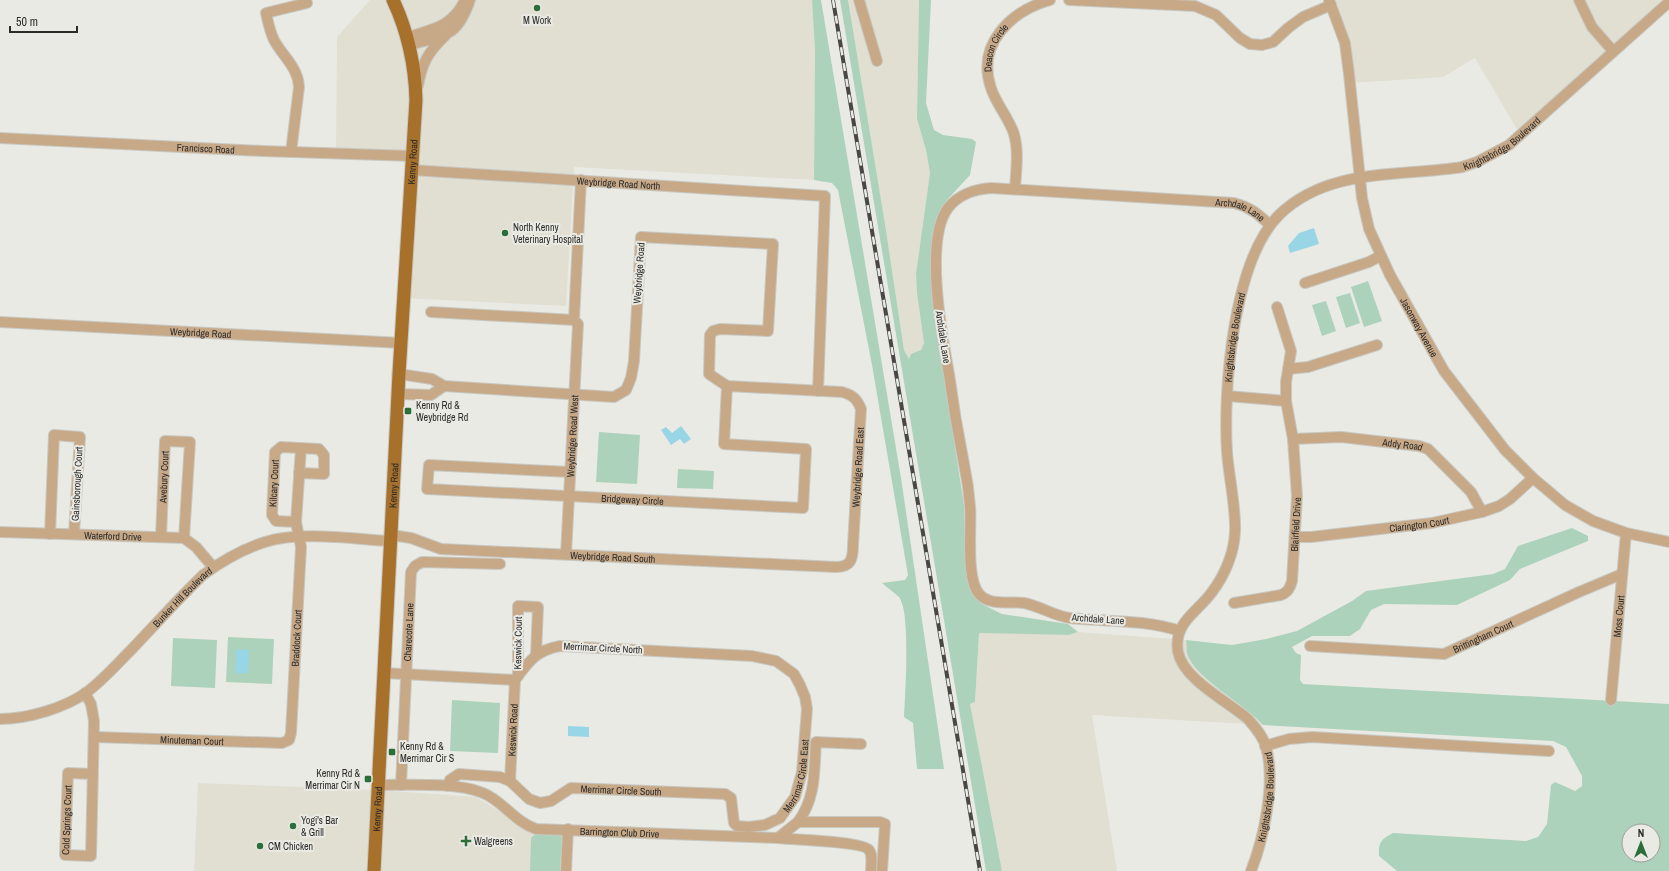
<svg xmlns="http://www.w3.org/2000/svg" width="1669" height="871" font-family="'Archivo Narrow',sans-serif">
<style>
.built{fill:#e1dfd2}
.green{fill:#acd2bc;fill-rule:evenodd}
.water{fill:#98d6e6}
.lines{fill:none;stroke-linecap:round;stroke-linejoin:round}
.minor-casing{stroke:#c8c8c2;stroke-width:12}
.major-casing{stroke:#c8c8c2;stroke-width:15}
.minor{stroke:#c7a988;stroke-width:10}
.major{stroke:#a7712c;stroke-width:13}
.rail-casing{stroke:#484744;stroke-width:4}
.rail{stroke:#eaeae4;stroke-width:2.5;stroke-dasharray:8;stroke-linecap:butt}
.poi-dot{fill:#2a6e39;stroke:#eaeae4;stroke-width:1.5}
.labels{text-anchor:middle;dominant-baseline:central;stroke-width:4;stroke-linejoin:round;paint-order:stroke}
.poi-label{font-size:10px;fill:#2c2b29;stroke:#eaeae4;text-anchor:start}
.street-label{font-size:10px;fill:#2c2b29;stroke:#eaeae4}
</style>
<rect width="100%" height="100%" fill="#eaeae4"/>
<g class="built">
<polygon points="370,0 812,0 815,50 814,180 574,167 566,306 404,298 410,158 336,153 337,37"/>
<polygon points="848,0 919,0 917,119 926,150 930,173 916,274 917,293 924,343 921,350 909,360 904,350 885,224"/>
<polygon points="1330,0 1669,0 1521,136 1475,58 1443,77 1351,83"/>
<polygon points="979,632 1069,635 1078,632 1186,640 1187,653 1193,663 1206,677 1254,715 1263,725 1092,715 1117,871 1002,871 970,704 975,702"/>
<polygon points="198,783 378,790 476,797 534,832 566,833 564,871 194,871"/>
</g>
<g class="green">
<path d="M812 0H821L901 478 944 769H917L913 723 904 717C905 695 911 612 899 597 894 592 887 588 882 583L905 580 908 575 872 365 838 190 832 183 814 180 815 50Z"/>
<polygon points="840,0 848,0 885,224 904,350 909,359 911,354 921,350 924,343 917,293 916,274 930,173 926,150 917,119 919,0 931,0 926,103 934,130 943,135 972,139 976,142 970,175 947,200 937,216 933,232 932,278 937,331 964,505 966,558 974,590 982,604 1002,614 1068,624 1078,632 1069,635 979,633 975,702 970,704 1002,871 986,871"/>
<polygon points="1368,281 1382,321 1364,327 1351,287"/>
<polygon points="1350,293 1360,323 1346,328 1336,297"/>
<polygon points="1326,301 1336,331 1322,336 1312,305"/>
<polygon points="599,432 640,435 637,484 596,482"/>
<polygon points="678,469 714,471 713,489 677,488"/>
<path d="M1572 528 1588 536V541L1520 569 1510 580 1457 605 1384 604 1371 610 1360 629 1350 636H1312L1292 647 1296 653 1301 655 1300 680 1303 684 1669 704V871H1397L1379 856C1378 843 1381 839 1393 833L1526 841 1538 837 1547 824 1551 785 1555 782 1575 791 1582 786V776L1566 747 1553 741 1263 725C1245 704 1193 677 1187 653 1186 649 1187 644 1186 640L1232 645 1266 639 1297 631 1352 601 1366 591 1493 574 1505 569 1518 546ZM1629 831H1653V855H1629Z"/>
<polygon points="228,637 274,639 272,684 226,682"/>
<polygon points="173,638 217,640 215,688 171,686"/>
<polygon points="452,700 500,703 498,753 450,751"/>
<polygon points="536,834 562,835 560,871 530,871 531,838"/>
</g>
<g class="water">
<polygon points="1314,228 1319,244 1290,253 1288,246 1299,233"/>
<polygon points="681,426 691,439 684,444 680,439 671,445 661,430 666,427 672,433"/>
<polygon points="236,649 249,650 248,673 235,673"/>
<polygon points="568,726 589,727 589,737 568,736"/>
</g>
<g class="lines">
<g class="minor-casing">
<g id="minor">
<polyline points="859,0 877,61"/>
<polyline points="1069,0 1195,6 1216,15 1240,38 1250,44 1262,45 1273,42 1288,28 1303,17 1331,5"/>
<path id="s1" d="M1329 0 1345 43 1349 74 1362 198 1369 229 1390 275 1444 371 1505 450 1533 478 1565 505 1593 521 1626 533 1669 542"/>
<polyline points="1579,0 1592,27 1613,51"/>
<path d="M408 37C433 29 451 27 464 2"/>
<path d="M410 45C445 35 457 38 470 0"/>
<path d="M418 86C422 63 428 52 445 36"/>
<path id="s2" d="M0 138 262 151 413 156"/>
<path d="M291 152 299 87C298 67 283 57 274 40 270 32 268 22 266 13L307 3"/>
<path id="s3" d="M412 170 825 196 818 391"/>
<path id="s4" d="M1015 189C1016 171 1019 152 1014 134 1009 118 996 104 991 88 976 44 1011 11 1050 0"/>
<polyline points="1305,283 1369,262 1380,256"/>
<polyline points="431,312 574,320"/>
<path id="s5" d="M0 322 401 343"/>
<polyline points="1288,369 1308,367 1377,345"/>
<polyline points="398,394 431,395 444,386"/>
<polyline points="1227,396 1286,401"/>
<path id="s6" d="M1293 439 1341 437 1419 446 1428 449 1471 492 1482 512"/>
<path id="s7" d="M570 472 429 465 427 489 803 508 806 449 724 444 727 386"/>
<path id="s8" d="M296 522 276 521 272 515 275 452 281 447 319 449 324 455V474L299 473"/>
<path id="s9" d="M0 532 184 538 196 547 213 567"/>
<polyline points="50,534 54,435 80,437 74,534"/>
<path id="s10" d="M391 535 411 538 441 549 836 567C851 567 853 559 853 545L861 409C857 399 853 395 842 392L727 386 709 374 710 335 713 331 720 329 768 331 773 244 641 237 634 361 631 378 626 390 614 397 444 386 432 379 399 374"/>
<path id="s11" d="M161 537 165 441 190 442 184 538"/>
<path id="s12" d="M1295 537H1311L1432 523 1482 512 1499 506 1510 499 1533 478"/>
<path id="s13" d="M566 554 578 324 574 320 581 180"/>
<path id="s14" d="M1234 603 1281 595C1288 592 1290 588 1292 581L1297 496 1293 439 1286 401V382L1291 351 1277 307"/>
<path id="s15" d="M1180 631C1142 619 1108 622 1070 618 1054 616 1040 606 1024 603 1010 601 991 606 980 595 965 580 972 526 970 506 969 492 967 478 964 464 958 434 953 404 949 374 942 336 924 240 948 208 958 195 975 189 991 188L1234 203C1250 207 1258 214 1270 225"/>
<path id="s16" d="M1310 646 1444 654 1579 592 1622 574"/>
<polyline points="384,673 515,680"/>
<polyline points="518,676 518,606 538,607 536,655"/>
<path id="s17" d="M85 693 91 704 94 721 91 856 65 855 68 773 93 774"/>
<path id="s18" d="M1611 700 1626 533"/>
<path id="s19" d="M0 719C27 719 65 708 87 692 103 680 117 664 131 650 155 625 178 599 203 575 222 561 243 549 265 542 300 531 353 539 390 541"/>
<path id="s20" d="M94 737 282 743 289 740 291 733 301 547 296 522 301 448"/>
<polyline points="1265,746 1289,739 1312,737 1549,751"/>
<path id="s21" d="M510 781 515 680"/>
<path id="s22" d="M379 785C407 785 457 782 483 793 503 801 515 822 536 829L778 838 798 822H880L885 824 882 871"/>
<path id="s23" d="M401 785 411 572 415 566 422 562 500 564"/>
<path id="s24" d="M448 786 450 780 459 774 500 777 510 781 529 799 540 803 551 801 571 788 725 794 731 798 734 823 737 826 749 827 765 825 780 818 795 797 802 772 807 709 805 697 800 685 794 674 776 661 752 656 560 646C537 650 529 661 515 680"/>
<path d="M798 822C816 798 814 771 816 742L861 744"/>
<path d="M778 838C793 840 862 841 869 850 873 855 871 865 871 871"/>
<polyline points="566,871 568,829"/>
<path id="s25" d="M1251 871C1264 838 1276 782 1266 747 1263 736 1255 727 1248 719 1227 701 1183 679 1178 652 1173 622 1198 612 1212 592 1225 575 1234 553 1235 532 1236 506 1229 479 1227 452 1223 390 1233 261 1279 215 1328 167 1400 177 1462 167L1477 162 1509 145 1669 2"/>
</g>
</g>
<g class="major-casing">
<g id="major">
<path id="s26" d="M374 871 399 374 416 100C415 64 408 32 393 0"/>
</g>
</g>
<use href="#minor" class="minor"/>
<use href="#major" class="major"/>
<g class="rail-casing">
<polyline id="rail" points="833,0 980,871"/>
</g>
<use href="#rail" class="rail"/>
</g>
<g class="poi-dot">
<circle cx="537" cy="8" r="4"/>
<circle cx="505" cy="233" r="4"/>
<rect x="404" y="407" width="8" height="8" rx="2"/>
<rect x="388" y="748" width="8" height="8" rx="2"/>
<rect x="364" y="775" width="8" height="8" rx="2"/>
<circle cx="293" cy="826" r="4"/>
<path d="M464 835h4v4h4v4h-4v4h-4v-4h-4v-4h4z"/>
<circle cx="260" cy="846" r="4"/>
</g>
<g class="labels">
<g class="poi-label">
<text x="537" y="20" text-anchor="middle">M Work</text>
<text x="513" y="227">North Kenny<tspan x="513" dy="12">Veterinary Hospital</tspan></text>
<text x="416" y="405">Kenny Rd &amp;<tspan x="416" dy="12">Weybridge Rd</tspan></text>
<text x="400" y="746">Kenny Rd &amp;<tspan x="400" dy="12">Merrimar Cir S</tspan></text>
<text x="360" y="773" text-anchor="end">Kenny Rd &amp;<tspan x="360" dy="12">Merrimar Cir N</tspan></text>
<text x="301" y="820">Yogi's Bar<tspan x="301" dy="12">&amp; Grill</tspan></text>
<text x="474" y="841">Walgreens</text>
<text x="268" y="846">CM Chicken</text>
</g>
<g class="street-label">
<text stroke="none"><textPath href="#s4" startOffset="149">Deacon Circle</textPath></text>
<text stroke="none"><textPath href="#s25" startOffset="964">Knightsbridge Boulevard</textPath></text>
<text stroke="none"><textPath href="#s2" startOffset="206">Francisco Road</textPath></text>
<text stroke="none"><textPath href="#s26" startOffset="710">Kenny Road</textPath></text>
<text stroke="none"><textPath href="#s3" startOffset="207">Weybridge Road North</textPath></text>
<text stroke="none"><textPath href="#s15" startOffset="899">Archdale Lane</textPath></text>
<text transform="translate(639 273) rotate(-86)">Weybridge Road</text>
<text stroke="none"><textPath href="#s1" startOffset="344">Jasonway Avenue</textPath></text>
<text stroke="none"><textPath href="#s5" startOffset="201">Weybridge Road</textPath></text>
<text transform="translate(943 337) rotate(81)">Archdale Lane</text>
<text stroke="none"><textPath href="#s25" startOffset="592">Knightsbridge Boulevard</textPath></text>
<text stroke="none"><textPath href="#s13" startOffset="118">Weybridge Road West</textPath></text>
<text stroke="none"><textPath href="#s6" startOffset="110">Addy Road</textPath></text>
<text stroke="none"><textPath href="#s10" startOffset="558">Weybridge Road East</textPath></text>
<text stroke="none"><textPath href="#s11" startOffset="60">Avebury Court</textPath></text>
<text stroke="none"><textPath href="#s8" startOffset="59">Kilcary Court</textPath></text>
<text transform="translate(77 484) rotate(-87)">Gainsborough Court</text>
<text stroke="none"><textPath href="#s26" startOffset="386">Kenny Road</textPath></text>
<text stroke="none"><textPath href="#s7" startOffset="371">Bridgeway Circle</textPath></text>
<text stroke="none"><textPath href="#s12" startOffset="125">Clarington Court</textPath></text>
<text stroke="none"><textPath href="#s14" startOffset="123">Blairfield Drive</textPath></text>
<text stroke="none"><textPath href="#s9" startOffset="113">Waterford Drive</textPath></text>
<text stroke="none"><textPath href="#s10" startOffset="224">Weybridge Road South</textPath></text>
<text stroke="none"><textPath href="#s19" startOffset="227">Bunker Hill Boulevard</textPath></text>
<text stroke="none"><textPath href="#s18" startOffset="84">Moss Court</textPath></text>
<text transform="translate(1098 619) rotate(4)">Archdale Lane</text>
<text stroke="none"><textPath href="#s23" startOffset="153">Charecote Lane</textPath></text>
<text stroke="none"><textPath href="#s16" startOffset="177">Brittingham Court</textPath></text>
<text stroke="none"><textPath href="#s20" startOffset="298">Braddock Court</textPath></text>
<text transform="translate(518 643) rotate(-89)">Keswick Court</text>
<text transform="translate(603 648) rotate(3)">Merrimar Circle North</text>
<text stroke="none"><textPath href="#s21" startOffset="51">Keswick Road</textPath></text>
<text stroke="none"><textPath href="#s20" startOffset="98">Minuteman Court</textPath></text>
<text stroke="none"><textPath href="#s24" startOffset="424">Merrimar Circle East</textPath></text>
<text stroke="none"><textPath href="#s24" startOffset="192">Merrimar Circle South</textPath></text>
<text stroke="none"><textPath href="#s25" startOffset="76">Knightsbridge Boulevard</textPath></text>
<text stroke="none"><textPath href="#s26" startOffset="62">Kenny Road</textPath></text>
<text stroke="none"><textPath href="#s17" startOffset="226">Cold Springs Court</textPath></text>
<text stroke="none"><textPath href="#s22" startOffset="253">Barrington Club Drive</textPath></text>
</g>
</g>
<g transform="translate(1641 843)"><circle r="19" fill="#eaeae4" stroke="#9e9e99"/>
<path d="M0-3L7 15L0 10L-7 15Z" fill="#2a6e39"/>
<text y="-6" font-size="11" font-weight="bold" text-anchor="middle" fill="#2c2b29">N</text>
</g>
<path d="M10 26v6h67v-6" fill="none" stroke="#2c2b29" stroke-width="2"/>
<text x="16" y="26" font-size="12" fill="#2c2b29" stroke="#eaeae4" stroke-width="3" paint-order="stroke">50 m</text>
</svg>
